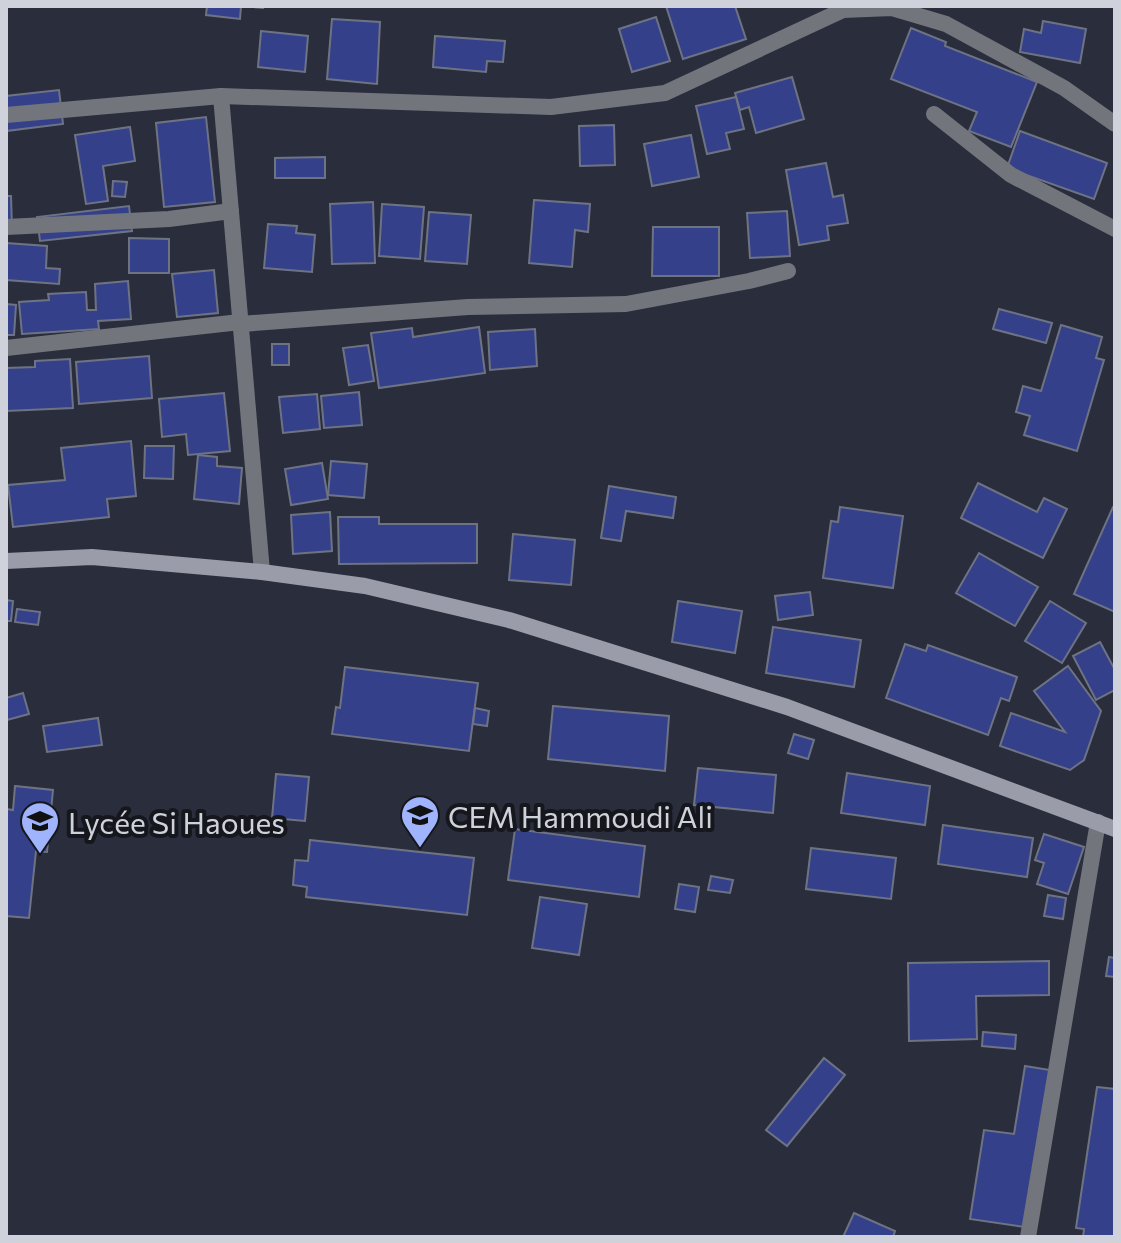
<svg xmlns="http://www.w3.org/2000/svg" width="1121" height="1243" font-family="Commissioner,sans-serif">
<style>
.building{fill:#344089;stroke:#6e7384;stroke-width:2}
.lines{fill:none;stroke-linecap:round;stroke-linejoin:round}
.street{stroke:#73757d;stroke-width:16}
.secondary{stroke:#9a9da9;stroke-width:16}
.labels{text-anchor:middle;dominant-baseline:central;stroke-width:8;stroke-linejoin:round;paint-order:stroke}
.poi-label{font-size:30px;fill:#cfd2db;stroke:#15171d;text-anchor:start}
</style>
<rect width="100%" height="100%" fill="#2a2e3c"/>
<g class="building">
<polygon points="207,6 263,6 263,8 241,6 240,19 206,15"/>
<polygon points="666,6 735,6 746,39 683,59"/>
<polygon points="656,17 670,61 632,72 619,29"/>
<polygon points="332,19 380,22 377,84 327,79"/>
<polygon points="1043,21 1086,29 1080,63 1020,52 1024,29 1041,33"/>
<polygon points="911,28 946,42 945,46 1037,82 1011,147 969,131 977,112 891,79"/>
<polygon points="261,31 308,36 305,72 258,67"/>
<polygon points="435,36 505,41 503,62 487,61 486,72 433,67"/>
<polygon points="792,77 804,119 756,133 749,107 740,110 735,93"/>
<polygon points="59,90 63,124 6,131 6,96"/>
<polygon points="736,97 744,129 726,133 730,149 707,154 696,106"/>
<polygon points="206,117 215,202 164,207 156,123"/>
<polygon points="614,125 615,165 580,166 579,126"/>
<polygon points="130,127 135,161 103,166 108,201 86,204 75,135"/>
<polygon points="1020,131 1107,163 1094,199 1007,168"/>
<polygon points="691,135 699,177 652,186 644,144"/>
<polygon points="325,157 325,178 275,178 275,158"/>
<polygon points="826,163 833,197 843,195 848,223 827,226 829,240 799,245 786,170"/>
<polygon points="113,181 127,182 125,197 112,196"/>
<polygon points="6,196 11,196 12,228 6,228"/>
<polygon points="534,200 590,204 588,232 575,230 572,267 529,263"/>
<polygon points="373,202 375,263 332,264 330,204"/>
<polygon points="382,204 424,207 420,259 379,256"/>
<polygon points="129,206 132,231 40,241 37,217"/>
<polygon points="787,211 790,256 750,258 747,213"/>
<polygon points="429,212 471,215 467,264 425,261"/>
<polygon points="268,224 297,226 296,233 315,235 312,272 264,268"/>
<polygon points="653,227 719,227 719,276 652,276"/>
<polygon points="129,238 169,239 169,273 129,273"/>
<polygon points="6,243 47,246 46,268 60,269 59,284 6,280"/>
<polygon points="214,270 218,313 177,317 172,274"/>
<polygon points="128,281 131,319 98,321 99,329 22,334 19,302 49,300 48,294 86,292 87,310 96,310 95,284"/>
<polygon points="6,304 16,305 14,335 6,335"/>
<polygon points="999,309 1052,323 1046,343 993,329"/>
<polygon points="1061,325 1102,337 1096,358 1104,360 1077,451 1024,435 1030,416 1016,412 1023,386 1041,391"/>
<polygon points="479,327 485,373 379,388 371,333 412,328 413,337"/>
<polygon points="535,329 537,366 490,370 488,332"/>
<rect x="272" y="344" width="17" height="21"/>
<polygon points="368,345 374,381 349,385 343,348"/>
<polygon points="149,356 152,398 79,404 76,362"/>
<polygon points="70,359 73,408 6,411 6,368 35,367 35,361"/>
<polygon points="359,392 362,425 324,428 321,396"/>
<polygon points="224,393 230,451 188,455 186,434 162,437 159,399"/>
<polygon points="317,394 320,429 283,433 279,397"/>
<polygon points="131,441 136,496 107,499 109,517 13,527 8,485 65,480 61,448"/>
<polygon points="145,446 174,446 173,479 144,478"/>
<polygon points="198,455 217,457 217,466 242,468 239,504 194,499"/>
<polygon points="331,461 367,464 364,498 328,495"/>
<polygon points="322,463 328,499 291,505 285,469"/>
<polygon points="978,483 1037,512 1044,498 1067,509 1043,558 961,518"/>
<polygon points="609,486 676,497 673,518 626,511 621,541 601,538"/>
<polygon points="840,507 903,516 893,588 823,578 831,521 838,522"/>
<polygon points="1113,507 1115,508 1115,612 1074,594"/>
<polygon points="330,512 332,551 293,554 291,515"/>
<polygon points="338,517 379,517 379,524 477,524 477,563 339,564"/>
<polygon points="513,534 575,540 571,585 509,580"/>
<polygon points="979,553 1038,587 1015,626 956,593"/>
<polygon points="810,592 813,615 778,620 775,596"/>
<polygon points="6,600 13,601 11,621 6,621"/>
<polygon points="678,601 742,611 735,653 672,642"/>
<polygon points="1050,601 1086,623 1062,663 1025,641"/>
<polygon points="17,609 40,612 38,625 15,622"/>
<polygon points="773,627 861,640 854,687 766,673"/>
<polygon points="1100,642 1115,670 1115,690 1096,700 1073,656"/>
<polygon points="905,644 926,651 928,645 1017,677 1009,701 1001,698 988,735 886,698"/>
<polygon points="1068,666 1101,711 1084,760 1070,770 1000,746 1011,713 1065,732 1034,691"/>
<polygon points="345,667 478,683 469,751 332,734 336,707 340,708"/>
<polygon points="23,693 29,714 7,720 6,698"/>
<polygon points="553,706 669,716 665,771 548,759"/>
<polygon points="475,708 489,711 487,726 473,724"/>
<polygon points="98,718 102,745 47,752 43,726"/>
<polygon points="794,734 814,740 808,759 788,753"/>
<polygon points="698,768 776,775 773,813 694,805"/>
<polygon points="847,773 930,786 925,825 841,813"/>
<polygon points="276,774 309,777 305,821 272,818"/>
<polygon points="15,786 53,790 47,852 36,851 29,918 6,916 6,809 13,810"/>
<polygon points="943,825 1033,838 1027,877 938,864"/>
<polygon points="515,829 645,846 639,897 508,880"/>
<polygon points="1044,834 1084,847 1068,894 1037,884 1044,863 1035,860"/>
<polygon points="310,840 474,858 467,915 306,897 307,887 293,885 295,860 308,861"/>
<polygon points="811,848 896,858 891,899 806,889"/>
<polygon points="711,876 733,880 730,893 708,890"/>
<polygon points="679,884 699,887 695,912 675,909"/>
<polygon points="1048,895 1066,898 1063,919 1044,916"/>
<polygon points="540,897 587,904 579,955 532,948"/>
<polygon points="1109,957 1115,958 1115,977 1106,976"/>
<polygon points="1049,961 1049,995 976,996 977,1039 909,1041 908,963"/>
<polygon points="983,1032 1016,1035 1015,1049 982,1046"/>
<polygon points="824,1058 845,1075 787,1146 766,1130"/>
<polygon points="1025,1066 1056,1071 1031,1228 970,1219 984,1130 1014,1134"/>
<polygon points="1097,1087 1115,1089 1115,1237 1083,1237 1084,1229 1076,1228"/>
<polygon points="854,1213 895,1231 893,1237 843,1237"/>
</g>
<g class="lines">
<g class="street">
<polyline points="221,96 551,107 665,93 843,10 892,8 946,24 1064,88 1115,124"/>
<polyline points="934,114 1011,175 1115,229"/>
<polyline points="6,115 221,96 262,572"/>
<polyline points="6,227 169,219 231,211"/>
<polyline points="241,324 468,307 626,304 749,281 788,271"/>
<polyline points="6,348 240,322"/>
<polyline points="1028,1237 1098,822"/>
</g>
<polyline class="secondary" points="6,561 92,557 262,572 365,586 509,620 787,707 1115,829"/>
</g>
<defs>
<g id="school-pin" transform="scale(2)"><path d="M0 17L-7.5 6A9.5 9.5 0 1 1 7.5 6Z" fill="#a0b3fd" stroke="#15171d"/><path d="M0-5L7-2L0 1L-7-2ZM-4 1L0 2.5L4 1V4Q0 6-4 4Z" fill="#111"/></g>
</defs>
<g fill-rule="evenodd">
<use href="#school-pin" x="420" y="815"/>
<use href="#school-pin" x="40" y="821"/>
</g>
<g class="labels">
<g class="poi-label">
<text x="448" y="815">CEM Hammoudi Ali</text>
<text x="68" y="821">Lycée Si Haoues</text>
</g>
</g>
<rect width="1121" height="1243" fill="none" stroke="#cfd2db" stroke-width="16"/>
</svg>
